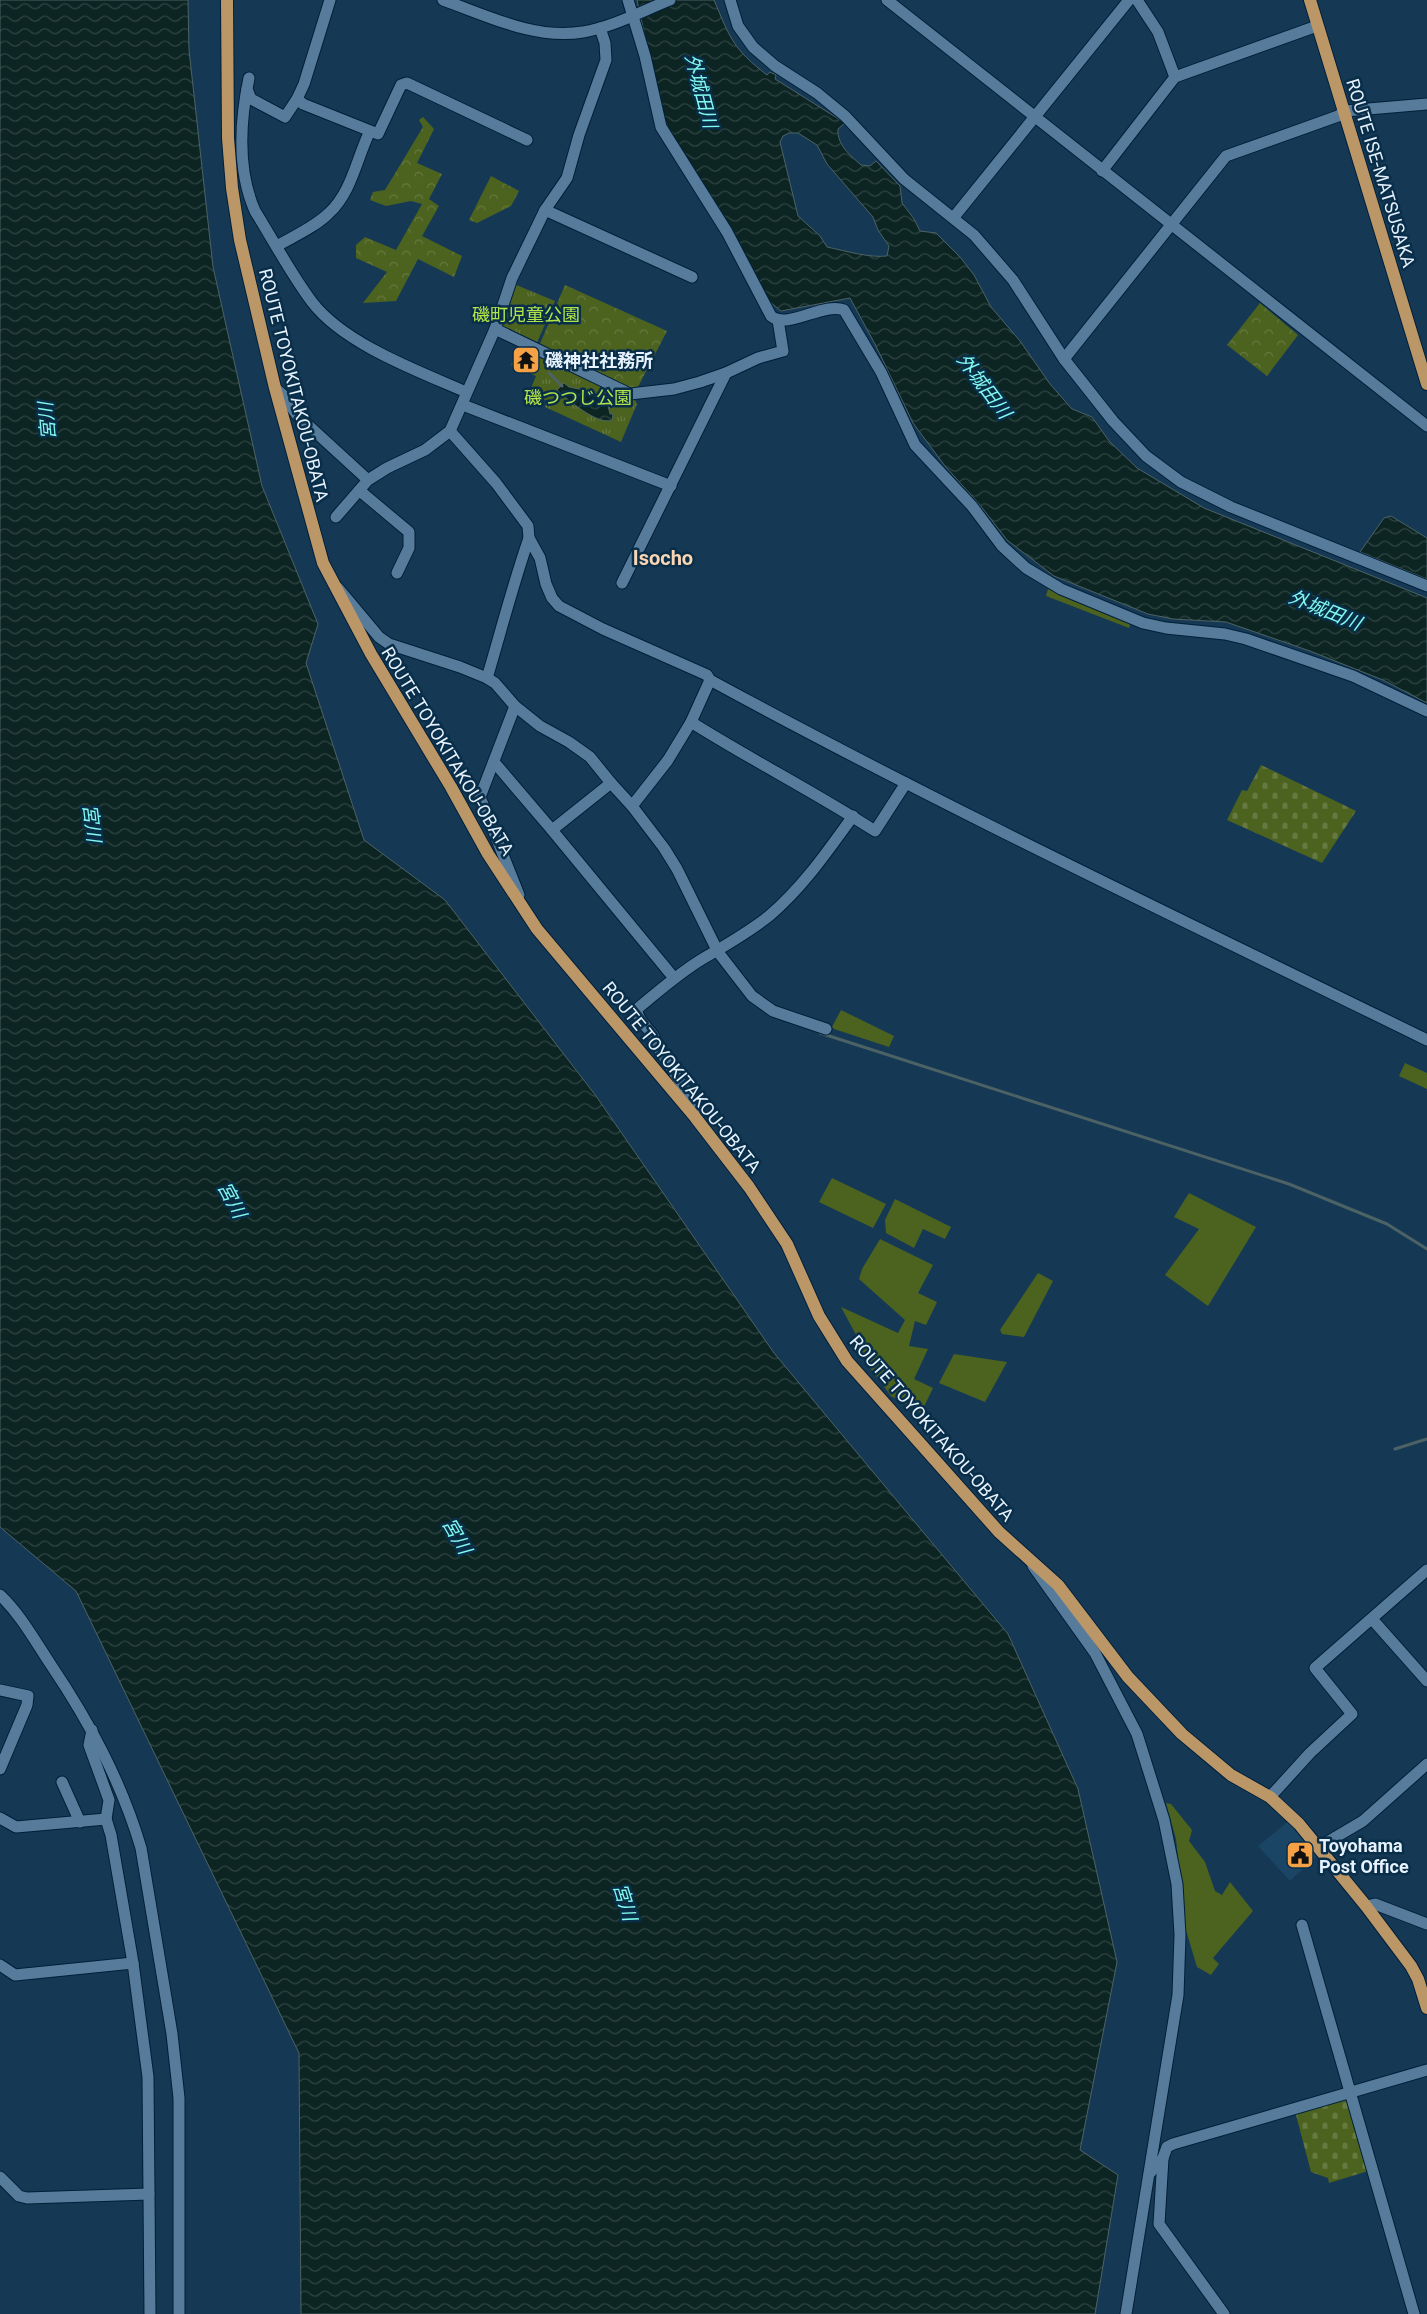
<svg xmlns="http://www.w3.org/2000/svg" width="1427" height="2314" font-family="Roboto,'Noto Sans JP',sans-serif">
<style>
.built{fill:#1b4565}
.grass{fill:#4c621f}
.forest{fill:url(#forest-crowns)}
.cemetery{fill:url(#cemetery-stones)}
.park{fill:url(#park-tufts)}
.water{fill:url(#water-waves);stroke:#4d6264;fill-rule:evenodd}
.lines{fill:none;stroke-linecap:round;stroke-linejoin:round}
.stream{stroke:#4d6264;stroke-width:3}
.minor-casing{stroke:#001f39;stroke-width:13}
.major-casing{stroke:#001f39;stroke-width:14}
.minor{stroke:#577c9b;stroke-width:11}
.major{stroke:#bb9667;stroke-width:12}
.labels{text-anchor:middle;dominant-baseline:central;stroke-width:5;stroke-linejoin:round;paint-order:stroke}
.street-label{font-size:18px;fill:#e6f2fd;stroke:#092e49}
.park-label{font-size:18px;fill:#b3e44a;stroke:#092e49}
.poi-label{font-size:18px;font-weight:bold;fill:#e6f2fd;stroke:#092e49;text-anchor:start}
.water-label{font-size:19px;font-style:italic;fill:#82faec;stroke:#092e49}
.quarter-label{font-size:20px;font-weight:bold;fill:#fad6b4;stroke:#092e49}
</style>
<defs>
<pattern id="forest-crowns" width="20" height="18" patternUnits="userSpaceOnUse" patternTransform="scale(1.25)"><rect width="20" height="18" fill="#4c621f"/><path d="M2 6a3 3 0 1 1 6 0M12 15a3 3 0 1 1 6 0" fill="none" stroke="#667940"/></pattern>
<pattern id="cemetery-stones" width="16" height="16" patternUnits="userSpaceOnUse" patternTransform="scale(1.25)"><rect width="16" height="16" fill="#4c621f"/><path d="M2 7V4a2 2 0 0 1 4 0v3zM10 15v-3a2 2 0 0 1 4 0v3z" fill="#667940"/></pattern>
<pattern id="park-tufts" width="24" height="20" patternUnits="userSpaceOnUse" patternTransform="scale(1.25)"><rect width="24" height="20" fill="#4c621f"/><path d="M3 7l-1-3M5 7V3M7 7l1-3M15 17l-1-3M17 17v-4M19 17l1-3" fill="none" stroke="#667940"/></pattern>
<pattern id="water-waves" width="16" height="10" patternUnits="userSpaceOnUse" patternTransform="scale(1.25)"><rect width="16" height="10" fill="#0c2522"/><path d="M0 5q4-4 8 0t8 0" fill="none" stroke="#2f4543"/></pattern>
</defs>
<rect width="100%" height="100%" fill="#153955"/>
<polygon class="built" points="1290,1820 1319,1854 1290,1881 1258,1846"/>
<g class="grass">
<polygon points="1048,589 1131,623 1129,628 1046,596"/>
<polygon points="841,1010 894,1036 889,1047 834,1029 832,1027"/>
<polygon points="1405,1063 1427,1073 1427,1089 1399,1076"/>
<polygon points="832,1178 886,1204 873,1228 819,1202"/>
<polygon points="1189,1193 1256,1227 1208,1306 1165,1275 1199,1229 1174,1217"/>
<polygon points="895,1199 951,1227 945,1239 923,1229 914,1248 886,1233 885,1220"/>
<polygon points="880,1239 933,1265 918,1293 937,1302 926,1325 915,1321 909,1346 928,1349 914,1379 933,1388 921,1413 891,1396 859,1353 860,1342 841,1307 898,1333 905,1320 859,1279 862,1269"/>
<polygon points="1038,1273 1053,1281 1024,1337 1002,1334 1000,1330"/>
<polygon points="954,1354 1007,1362 985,1402 939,1383"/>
<polygon points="1166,1803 1171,1804 1192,1830 1189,1841 1205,1862 1215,1891 1222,1895 1230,1882 1253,1911 1213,1958 1219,1964 1211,1975 1197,1967 1185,1927 1176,1839"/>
</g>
<g class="forest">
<polygon points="423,117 434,129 417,163 442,174 429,199 439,206 422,236 462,256 454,277 418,259 396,301 363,303 387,272 356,258 356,245 365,237 396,250 422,204 411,201 386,206 370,200 373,192 385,190 423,127 419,120"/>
<polygon points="491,176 519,191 511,206 477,223 469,220"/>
<polygon points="565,285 667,331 638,387 630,389 539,346"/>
<polygon points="1260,303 1298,335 1267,376 1227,345"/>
</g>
<g class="cemetery">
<polygon points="1261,765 1356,811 1322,863 1227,820 1242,790 1247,791"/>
<polygon points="1348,2096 1368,2171 1329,2183 1328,2178 1311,2172 1295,2111"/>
</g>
<g class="park">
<polygon points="514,284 555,301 536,345 501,329 499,324"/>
<polygon points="521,345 635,400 637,404 621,442 545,407 547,401 529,393 536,376 511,365"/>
</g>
<g class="water">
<polygon points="0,0 188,0 189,50 213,267 262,486 318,624 306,663 364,840 445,900 596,1096 774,1353 1008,1634 1078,1789 1117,1962 1080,2150 1118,2175 1095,2314 301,2314 299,2053 76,1591 0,1527"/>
<path d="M637 0H714C730 38 733 49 767 75L770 72 776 75 775 79 845 123 838 129C837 145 850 155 861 165L870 166 876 161 900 186 902 203 914 219 920 231 936 233 960 257 974 275 991 307 1020 341 1050 384 1072 409 1092 417 1109 441 1137 468 1204 508 1427 598V703L1383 680 1310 651 1226 622 1173 619 1148 614 1054 576 1007 540 980 505 945 466 913 423 875 344 850 298 781 311 770 302 712 197 675 145 661 110ZM789 133H798L817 145 827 164 873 217 878 230 889 246 887 256C869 258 846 251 827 247L820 236 798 216 780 142 783 136Z"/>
<path d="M564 383 569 387 593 392 611 402 608 406 610 414H613L612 420C598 426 567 399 557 390Z"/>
<polygon points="1391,516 1427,538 1427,579 1360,552 1384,518"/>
</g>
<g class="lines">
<g class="stream">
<polyline points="549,373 562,386"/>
<polyline points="820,1033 1289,1184 1387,1224 1427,1249"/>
<polyline points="1395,1449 1427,1439"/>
</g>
<g class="minor-casing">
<g id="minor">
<path d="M443 0C488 16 535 40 583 32 613 27 642 11 670 0"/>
<path d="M628 0 645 56 661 127 727 232 771 316C788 330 823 302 844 310L881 372 915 445 972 506 1002 546 1026 568 1061 589 1143 623 1166 628 1225 634 1246 639 1353 676 1427 711"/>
<polyline points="730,0 738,26 753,47 775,66 817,93 845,116 904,179 974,235 1013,280 1064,359 1113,421 1146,456 1181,482 1231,507 1427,586"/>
<polyline points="887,0 1427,426"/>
<polyline points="1137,0 1158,32 1175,77 1317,26"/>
<path d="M249 78C240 121 237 170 255 211 273 240 291 274 312 302 344 344 418 371 466 392"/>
<polyline points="247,89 251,99 285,117 297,99 303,104 378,134 401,85 407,83 527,140"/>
<polyline points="297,99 304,84 330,0"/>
<polyline points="1102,171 1175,77"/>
<polyline points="545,210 692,277"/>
<polyline points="954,217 1129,0"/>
<path d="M277 246C294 236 315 227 329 213 352 192 357 157 370 131"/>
<polyline points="495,329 630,394 674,389 700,382 726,373 758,358 783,351 778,320"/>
<polyline points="1064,359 1226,156 1338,116 1345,111 1427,104"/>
<polyline points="275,388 283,395 297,415 368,480"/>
<polyline points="463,405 671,486"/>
<path d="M450 431 496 483 528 526 529 538 540 558 546 584 552 598 559 606 603 629 707 675 710 680C945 808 1187 922 1427 1040"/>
<polyline points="360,491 409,532 409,548 397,573"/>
<polyline points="336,517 368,480 387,468 425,450 450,431 495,329 512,278 545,210 567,178 579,135 606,60 605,43 600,28"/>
<polyline points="622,583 726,373"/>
<polyline points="338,588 379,637 389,644 460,667 487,678 495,683 515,706 540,726 569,742 590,757 611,783 632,806 664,848 677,869 718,952 752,996 773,1011 826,1029"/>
<path d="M487 678C501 631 513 584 529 538"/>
<polyline points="515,706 480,797 519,895"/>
<path d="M691 722C751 760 815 792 875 831L906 783"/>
<polyline points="494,762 552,830"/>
<polyline points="611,783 552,830 674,978"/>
<polyline points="632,806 668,760 691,722 710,680"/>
<path d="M695 1115 689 1095 657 1046C656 1031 637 1024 637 1009 659 991 680 972 704 958 726 945 749 932 769 916 803 887 827 852 853 816"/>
<polyline points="1033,1566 1095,1653 1137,1734 1164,1820 1177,1884 1180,1935 1178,1995 1126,2314"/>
<path d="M0 1595C21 1615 35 1641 51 1665 90 1723 121 1781 141 1848L172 2034 179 2098V2314"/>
<polyline points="1372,1619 1427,1681"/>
<polyline points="0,1690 28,1696 27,1705 0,1769"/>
<polyline points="92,1730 89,1745 109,1800 106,1819"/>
<polyline points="62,1782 80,1822"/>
<polyline points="1270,1797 1310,1753 1352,1714 1315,1668 1427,1570"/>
<polyline points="0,1818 16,1827 106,1819 111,1835 133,1963 148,2077 150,2314"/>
<polyline points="1319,1847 1363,1821 1427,1764"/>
<polyline points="1366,1906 1375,1904 1427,1924"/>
<polyline points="1302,1925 1414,2314"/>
<polyline points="0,1965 15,1975 133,1963"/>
<polyline points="1163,2158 1159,2224 1224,2314"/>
<polyline points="1150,2173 1163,2158 1167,2147 1173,2144 1427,2070"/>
<polyline points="0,2177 19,2196 27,2198 149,2194"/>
</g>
</g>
<g class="major-casing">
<g id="major">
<polyline points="227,0 228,138 232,188 240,240 275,388 323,563 371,654 451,787 488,854 537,929 695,1117 749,1187 787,1244 819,1316 847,1361 999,1532 1058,1585 1128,1677 1182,1734 1231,1775 1270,1797 1299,1824 1366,1906 1411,1966 1418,1979 1427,2008"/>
<polyline points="1310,0 1427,384"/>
</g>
</g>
<use href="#minor" class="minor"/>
<use href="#major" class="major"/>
</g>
<defs>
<g id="temple-square" transform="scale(1.4375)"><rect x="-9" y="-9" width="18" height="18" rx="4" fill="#f5a246" stroke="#092e49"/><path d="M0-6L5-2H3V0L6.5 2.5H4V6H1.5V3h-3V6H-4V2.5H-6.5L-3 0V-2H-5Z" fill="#111"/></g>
<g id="civic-square" transform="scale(1.4375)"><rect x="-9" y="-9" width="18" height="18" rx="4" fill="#f5a246" stroke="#092e49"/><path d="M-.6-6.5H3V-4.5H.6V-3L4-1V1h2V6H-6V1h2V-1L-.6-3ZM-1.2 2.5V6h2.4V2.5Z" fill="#111"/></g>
</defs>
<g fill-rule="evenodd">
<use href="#temple-square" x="526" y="360"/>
<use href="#civic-square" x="1300" y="1855"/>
</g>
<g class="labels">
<g class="street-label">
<text transform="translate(1381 173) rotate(73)">ROUTE ISE-MATSUSAKA</text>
<text transform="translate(294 385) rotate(76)">ROUTE TOYOKITAKOU-OBATA</text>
<text transform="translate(448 751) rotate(59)">ROUTE TOYOKITAKOU-OBATA</text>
<text transform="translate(682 1077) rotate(51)">ROUTE TOYOKITAKOU-OBATA</text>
<text transform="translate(932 1428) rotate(49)">ROUTE TOYOKITAKOU-OBATA</text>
</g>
<g class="park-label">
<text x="526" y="314">磯町児童公園</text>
<text x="578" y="397">磯つつじ公園</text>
</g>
<g class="poi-label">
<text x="545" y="360">磯神社社務所</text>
<text x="1319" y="1845">Toyohama<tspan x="1319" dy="21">Post Office</tspan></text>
</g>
<g class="water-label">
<text transform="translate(701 91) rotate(75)">外城田川</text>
<text transform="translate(984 386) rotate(53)">外城田川</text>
<text transform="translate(47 421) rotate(-95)">宮川</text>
<text transform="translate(1325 610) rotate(22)">外城田川</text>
<text transform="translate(92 823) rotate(83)">宮川</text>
<text transform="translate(232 1200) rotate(62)">宮川</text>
<text transform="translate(457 1536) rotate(60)">宮川</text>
<text transform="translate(625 1902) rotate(73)">宮川</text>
</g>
<g class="quarter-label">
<text x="663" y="558">Isocho</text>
</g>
</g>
</svg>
